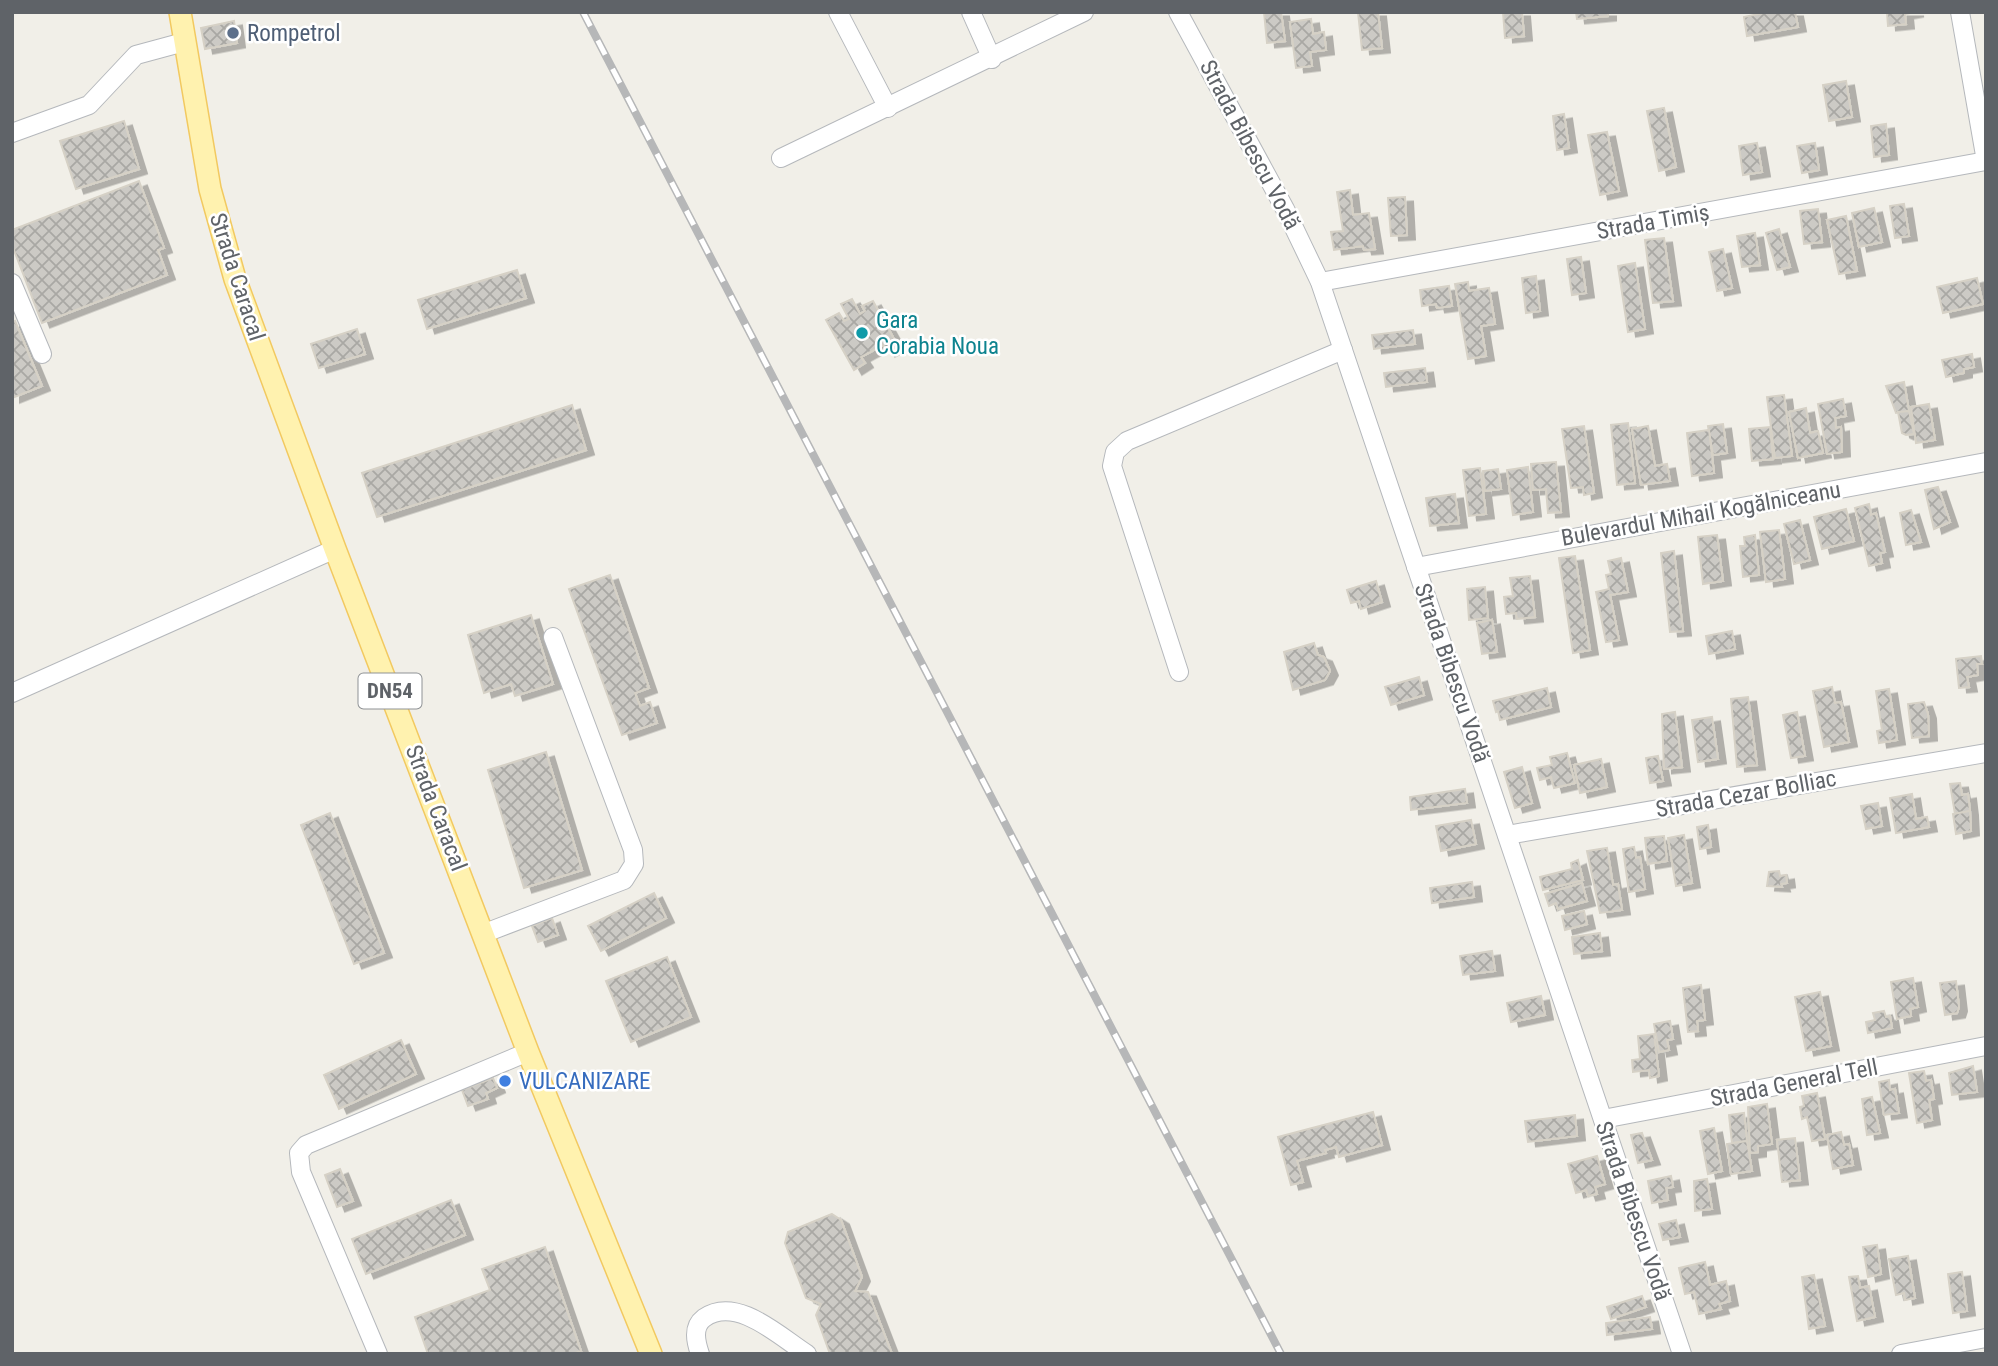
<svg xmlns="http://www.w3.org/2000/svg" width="1998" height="1366" font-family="'Roboto Condensed',sans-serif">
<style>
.building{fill:url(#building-cross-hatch);stroke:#d6d1c6;stroke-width:2;filter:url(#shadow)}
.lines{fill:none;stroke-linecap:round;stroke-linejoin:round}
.minor-casing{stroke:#b5b8bc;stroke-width:20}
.major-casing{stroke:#f2c960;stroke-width:24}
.minor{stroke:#fff;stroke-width:18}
.major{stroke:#fff2af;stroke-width:21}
.rail-casing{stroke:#b6b7b8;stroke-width:8}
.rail{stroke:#fff;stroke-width:5;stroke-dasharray:16;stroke-linecap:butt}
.service-dot{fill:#5c6f8a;stroke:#fff;stroke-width:2.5}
.culture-dot{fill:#0f9aa8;stroke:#fff;stroke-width:2.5}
.shop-dot{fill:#3f7fe0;stroke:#fff;stroke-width:2.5}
.labels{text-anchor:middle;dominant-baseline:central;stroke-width:5;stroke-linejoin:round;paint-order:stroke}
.shield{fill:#fff;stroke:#8f9295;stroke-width:2}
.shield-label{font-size:21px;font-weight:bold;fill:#5f6368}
.service-label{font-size:23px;fill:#4e5e75;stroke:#fff;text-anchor:start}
.street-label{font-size:23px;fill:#5f6368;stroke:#fff}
.culture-label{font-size:23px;fill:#0d838f;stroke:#fff;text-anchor:start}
.shop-label{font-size:23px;fill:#366cbe;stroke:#fff;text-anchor:start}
</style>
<defs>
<pattern id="building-cross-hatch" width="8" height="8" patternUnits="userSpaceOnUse" patternTransform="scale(1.75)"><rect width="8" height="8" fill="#cccac5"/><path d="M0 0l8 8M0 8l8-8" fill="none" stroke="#a9a8a4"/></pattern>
<filter id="shadow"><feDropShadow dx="8" dy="4.5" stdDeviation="0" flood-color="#0004"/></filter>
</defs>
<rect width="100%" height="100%" fill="#f1efe8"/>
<g class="building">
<polygon points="1264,12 1281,12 1285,41 1267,43"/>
<polygon points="1358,12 1378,12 1382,48 1362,50"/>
<polygon points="1503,12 1522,12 1524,36 1505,38"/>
<polygon points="1576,12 1608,12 1608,16 1577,19"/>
<polygon points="1768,12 1795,12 1798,27 1747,36 1744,17"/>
<polygon points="1887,12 1916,12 1905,14 1906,24 1888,26"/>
<polygon points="1311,19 1313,34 1324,32 1326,50 1310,52 1312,66 1296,68 1290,22"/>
<polygon points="234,21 237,43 205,49 201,28"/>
<polygon points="1846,81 1852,117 1829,121 1823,85"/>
<polygon points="1664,108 1676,167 1659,171 1647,111"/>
<polygon points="1564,114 1569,148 1557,150 1553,116"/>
<polygon points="124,121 139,169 76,189 60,141"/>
<polygon points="1886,124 1889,155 1874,157 1871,126"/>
<polygon points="1607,132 1619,191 1600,195 1588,135"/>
<polygon points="1757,143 1762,172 1743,175 1739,146"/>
<polygon points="1815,143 1819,170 1802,173 1797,146"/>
<polygon points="139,181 164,248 158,250 167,275 42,323 12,245 12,230"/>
<polygon points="1350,190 1353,215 1369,213 1375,249 1364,250 1363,246 1334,250 1331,232 1343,231 1337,192"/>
<polygon points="1405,197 1407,235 1391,236 1388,198"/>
<polygon points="1904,204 1909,236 1895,238 1890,206"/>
<polygon points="1874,208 1882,242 1859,247 1852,213"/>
<polygon points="1818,209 1822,242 1804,244 1800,211"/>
<polygon points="1846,216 1857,271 1839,274 1827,220"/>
<polygon points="1779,229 1790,267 1777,270 1766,233"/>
<polygon points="1755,233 1760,265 1742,267 1737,236"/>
<polygon points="1664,238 1673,301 1653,303 1645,240"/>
<polygon points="1723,249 1732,288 1717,291 1709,252"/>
<polygon points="1581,257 1586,293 1572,295 1567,259"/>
<polygon points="1635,263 1645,329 1628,332 1618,266"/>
<polygon points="517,270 526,298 427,329 418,300"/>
<polygon points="1536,276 1540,311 1526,313 1522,278"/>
<polygon points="1977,278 1983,304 1943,313 1937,287"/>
<polygon points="1468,282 1469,291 1489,288 1495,324 1481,326 1486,356 1468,359 1455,284"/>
<polygon points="1449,286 1452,306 1437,308 1436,304 1422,306 1420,290"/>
<polygon points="852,299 860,314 865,311 862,306 873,301 898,346 887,352 883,345 861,357 865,363 854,370 826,320 839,313 844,321 849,319 841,304"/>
<polygon points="15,321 42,386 12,398 12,322"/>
<polygon points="357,329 365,354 319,368 311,344"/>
<polygon points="1413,330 1415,344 1374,349 1372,335"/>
<polygon points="1972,354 1974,367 1964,369 1964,373 1946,377 1942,360"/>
<polygon points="1425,368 1427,382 1386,387 1384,373"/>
<polygon points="1904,382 1909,411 1896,413 1886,386"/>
<polygon points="1784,395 1792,456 1775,458 1767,397"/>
<polygon points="1843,399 1846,416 1835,418 1836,428 1841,427 1842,452 1827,454 1818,404"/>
<polygon points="1929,404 1935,440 1916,443 1911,407"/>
<polygon points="572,405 586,450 377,517 362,473"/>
<polygon points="1806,408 1810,433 1818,431 1823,453 1798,458 1789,412"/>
<polygon points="1909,411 1914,434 1906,435 1902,433 1898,412"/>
<polygon points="1628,423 1635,483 1617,485 1611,425"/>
<polygon points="1723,424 1727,453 1713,455 1708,426"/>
<polygon points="1584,426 1594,493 1584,495 1583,487 1571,488 1562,429"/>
<polygon points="1648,426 1655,466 1667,464 1670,481 1641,485 1632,429"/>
<polygon points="1770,427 1773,459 1752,461 1749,429"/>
<polygon points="1709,430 1714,473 1692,476 1687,433"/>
<polygon points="1556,462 1561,512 1548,513 1546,489 1533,490 1531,464"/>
<polygon points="1528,467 1533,512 1513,515 1507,470"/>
<polygon points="1480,468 1486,514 1469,516 1463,470"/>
<polygon points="1498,469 1501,489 1485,491 1483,471"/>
<polygon points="1938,487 1950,522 1934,529 1925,490"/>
<polygon points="1455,494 1459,523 1430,526 1426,498"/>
<polygon points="1869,504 1871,515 1876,513 1885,552 1880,553 1882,563 1869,566 1855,508"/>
<polygon points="1846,509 1854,541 1822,549 1814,517"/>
<polygon points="1911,510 1921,542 1906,545 1900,513"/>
<polygon points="1800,520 1810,560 1794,564 1784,524"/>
<polygon points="1779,530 1785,579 1766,582 1760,532"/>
<polygon points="1717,535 1723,581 1703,584 1698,537"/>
<polygon points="1755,535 1759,575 1743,577 1740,546 1745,546 1744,537"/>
<polygon points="1674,551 1683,631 1670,632 1661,553"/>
<polygon points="1575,556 1590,650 1573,653 1559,558"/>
<polygon points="1621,558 1628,592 1610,595 1619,640 1606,642 1596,592 1609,589 1606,575 1611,574 1608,561"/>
<polygon points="610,575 649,688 635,693 640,706 650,702 657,723 622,735 569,589"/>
<polygon points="1530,576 1535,617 1517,619 1516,613 1506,614 1504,597 1513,596 1510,578"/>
<polygon points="1376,581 1382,602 1361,609 1359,601 1351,603 1347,590"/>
<polygon points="1485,587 1488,618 1469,620 1467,589"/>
<polygon points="531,615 553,684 515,696 511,684 484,693 468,635"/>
<polygon points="1492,620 1497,652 1482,654 1477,623"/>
<polygon points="1732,631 1735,649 1709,654 1706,636"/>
<polygon points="1314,643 1318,655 1324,657 1330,671 1325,680 1293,690 1284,652"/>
<polygon points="1981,656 1982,664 1977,664 1978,675 1967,677 1969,687 1959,688 1956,659"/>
<polygon points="1419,677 1424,695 1391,705 1385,687"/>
<polygon points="1832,687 1835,703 1841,702 1849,742 1824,747 1813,691"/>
<polygon points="1547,688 1551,707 1500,720 1498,711 1496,712 1493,701"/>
<polygon points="1889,689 1897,740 1879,743 1877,731 1882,730 1876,691"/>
<polygon points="1748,697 1757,765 1737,767 1731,699"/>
<polygon points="1924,702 1928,714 1929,736 1912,738 1908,704"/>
<polygon points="1675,712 1682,767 1664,769 1662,714"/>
<polygon points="1797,712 1805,756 1791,758 1783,715"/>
<polygon points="1712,717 1718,759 1698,762 1692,720"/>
<polygon points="546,752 582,870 524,888 488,770"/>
<polygon points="1567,753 1575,783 1554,788 1551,777 1540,780 1537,768 1552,765 1550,757"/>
<polygon points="1658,756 1663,781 1650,783 1646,758"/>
<polygon points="1601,759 1607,787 1580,793 1574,765"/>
<polygon points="1522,767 1532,803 1515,808 1504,772"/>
<polygon points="1960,783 1962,795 1968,794 1970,811 1955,814 1950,784"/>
<polygon points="1465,789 1467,803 1411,810 1410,797"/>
<polygon points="1912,794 1916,819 1927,817 1929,827 1896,833 1890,798"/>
<polygon points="1878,803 1882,826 1866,829 1861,806"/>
<polygon points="1970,811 1971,831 1956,834 1953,814"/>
<polygon points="330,813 384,953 354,964 301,825"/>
<polygon points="1471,820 1476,844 1441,851 1436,826"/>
<polygon points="1708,825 1711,847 1700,849 1697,827"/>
<polygon points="1684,835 1692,883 1676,886 1668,838"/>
<polygon points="1664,836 1667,861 1648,864 1645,838"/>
<polygon points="1634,847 1636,858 1640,857 1645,889 1629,892 1623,849"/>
<polygon points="1607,848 1613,885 1618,884 1622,910 1600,913 1587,851"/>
<polygon points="1578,860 1583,880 1543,890 1540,877 1572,869 1571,863"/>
<polygon points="1779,871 1780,876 1786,875 1787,883 1781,884 1782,887 1767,886 1769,872"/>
<polygon points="1472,882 1474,897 1432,903 1430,888"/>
<polygon points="1582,883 1587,901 1558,909 1556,903 1549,906 1545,894"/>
<polygon points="654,893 666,918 601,951 588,926"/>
<polygon points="1584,911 1587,924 1565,930 1562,916"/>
<polygon points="552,918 558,935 538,942 532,926"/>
<polygon points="1600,933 1602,951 1574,954 1572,937"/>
<polygon points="1492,951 1495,971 1463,975 1460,956"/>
<polygon points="667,957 691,1017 631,1042 606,981"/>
<polygon points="1913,978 1918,1007 1910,1009 1911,1016 1897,1019 1891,982"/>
<polygon points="1956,981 1959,1007 1957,1013 1945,1015 1940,983"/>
<polygon points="1701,985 1705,1020 1697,1021 1698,1031 1688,1032 1683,988"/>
<polygon points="1820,992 1831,1046 1806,1051 1795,997"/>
<polygon points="1541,996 1545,1015 1511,1022 1507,1003"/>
<polygon points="1884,1011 1886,1017 1890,1016 1892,1028 1868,1033 1866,1022 1875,1020 1873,1013"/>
<polygon points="1670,1021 1673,1039 1667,1040 1669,1050 1659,1052 1654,1024"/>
<polygon points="1654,1034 1659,1076 1650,1078 1649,1070 1633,1072 1632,1060 1640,1059 1638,1036"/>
<polygon points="401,1040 416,1074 339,1109 324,1075"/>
<polygon points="1973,1066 1977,1092 1952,1095 1949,1073"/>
<polygon points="1924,1071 1926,1081 1931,1080 1934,1099 1929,1100 1932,1120 1917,1123 1909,1073"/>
<polygon points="493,1078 497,1088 486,1093 488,1099 468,1106 462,1090"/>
<polygon points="1889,1080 1890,1090 1895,1089 1899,1113 1884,1115 1879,1082"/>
<polygon points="1817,1093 1825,1139 1812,1141 1807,1117 1802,1119 1800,1107 1804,1106 1802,1096"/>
<polygon points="1872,1097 1880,1133 1867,1135 1862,1099"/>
<polygon points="1767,1104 1772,1144 1758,1146 1758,1152 1750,1153 1748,1107"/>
<polygon points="1373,1112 1382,1145 1339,1157 1336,1147 1325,1150 1326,1153 1297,1161 1303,1182 1291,1185 1278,1137"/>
<polygon points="1744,1113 1747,1141 1732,1143 1729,1115"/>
<polygon points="1575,1115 1577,1136 1528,1142 1525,1121"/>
<polygon points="1714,1128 1722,1171 1708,1174 1700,1131"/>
<polygon points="1841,1132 1844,1145 1849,1144 1853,1165 1833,1169 1827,1135"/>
<polygon points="1642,1133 1652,1160 1638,1163 1631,1135"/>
<polygon points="1795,1138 1800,1180 1782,1182 1777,1140"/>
<polygon points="1747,1141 1752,1171 1731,1174 1727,1144"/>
<polygon points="1597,1156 1605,1184 1595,1187 1597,1194 1588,1196 1586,1190 1576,1193 1568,1164"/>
<polygon points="340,1169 353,1201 337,1207 325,1175"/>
<polygon points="1671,1176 1673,1187 1666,1188 1668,1200 1652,1203 1648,1181"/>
<polygon points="1707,1179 1712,1209 1695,1211 1694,1181"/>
<polygon points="451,1200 465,1235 366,1274 352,1239"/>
<polygon points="832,1214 841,1220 862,1277 855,1291 868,1292 892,1354 830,1354 816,1315 821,1304 806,1298 785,1243 788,1232"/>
<polygon points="1676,1220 1680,1237 1663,1240 1659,1224"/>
<polygon points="1877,1245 1881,1274 1868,1277 1863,1247"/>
<polygon points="545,1247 581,1351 573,1354 428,1354 415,1317 490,1290 482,1269"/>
<polygon points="1908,1256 1915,1298 1905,1300 1904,1293 1896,1295 1889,1259"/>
<polygon points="1705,1262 1710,1285 1726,1281 1730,1301 1719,1304 1721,1309 1699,1314 1694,1292 1685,1294 1679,1268"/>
<polygon points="1962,1272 1967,1311 1953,1313 1948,1274"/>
<polygon points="1814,1275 1825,1326 1809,1329 1802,1277"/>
<polygon points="1858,1276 1860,1288 1869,1286 1875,1317 1857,1321 1849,1277"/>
<polygon points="1642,1296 1646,1307 1611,1319 1607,1307"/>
<polygon points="1650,1317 1652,1329 1607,1335 1606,1323"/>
</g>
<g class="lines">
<g class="minor-casing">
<g id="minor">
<polyline points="838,12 888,108"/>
<polyline points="971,12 992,59"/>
<polyline points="1178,12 1285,209 1320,282 1682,1354"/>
<polyline points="1960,12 1986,161"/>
<polyline points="12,133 89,105 136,55 184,42"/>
<polyline points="781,158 1084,12"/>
<polyline points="1320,282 1986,161"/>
<polyline points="12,283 42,354"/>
<polyline points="1416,567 1986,462"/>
<polyline points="1179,672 1112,466 1115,452 1127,441 1343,350"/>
<polyline points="12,693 335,549"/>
<polyline points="1507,835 1986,753"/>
<polyline points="485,933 624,880 634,864 633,850 553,637"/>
<polyline points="1603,1119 1986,1046"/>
<polyline points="378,1354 301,1172 299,1153 306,1145 528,1052"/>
<path d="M700 1354C696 1342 692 1327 704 1318 737 1295 780 1337 807 1354"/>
<polyline points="1901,1354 1986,1338"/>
</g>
</g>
<g class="major-casing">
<polyline id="major" points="180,12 210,189 235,279 335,549 528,1052 651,1354"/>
</g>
<use href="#minor" class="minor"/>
<use href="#major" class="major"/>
<g class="rail-casing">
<polyline id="rail" points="583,12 1281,1354"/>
</g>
<use href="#rail" class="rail"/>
</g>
<circle class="service-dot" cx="233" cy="33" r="7"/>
<circle class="culture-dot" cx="862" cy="333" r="7"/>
<circle class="shop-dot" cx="505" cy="1081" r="7"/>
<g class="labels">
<rect class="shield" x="358.5" y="673.5" width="63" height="35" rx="5"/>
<g class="shield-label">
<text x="390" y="691">DN54</text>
</g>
<g class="service-label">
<text x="247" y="33">Rompetrol</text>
</g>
<g class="street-label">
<text transform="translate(1250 145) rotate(62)">Strada Bibescu Vodă</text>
<text transform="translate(1653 222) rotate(-10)">Strada Timiș</text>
<text transform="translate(237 277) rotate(72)">Strada Caracal</text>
<text transform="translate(1701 514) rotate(-10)">Bulevardul Mihail Kogălniceanu</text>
<text transform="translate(1452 673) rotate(71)">Strada Bibescu Vodă</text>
<text transform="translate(1746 794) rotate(-10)">Strada Cezar Bolliac</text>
<text transform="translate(436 808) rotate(69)">Strada Caracal</text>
<text transform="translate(1794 1083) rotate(-11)">Strada General Tell</text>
<text transform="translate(1633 1211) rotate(71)">Strada Bibescu Vodă</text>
</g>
<g class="culture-label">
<text x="876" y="320">Gara<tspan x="876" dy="26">Corabia Noua</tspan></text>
</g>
<g class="shop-label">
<text x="519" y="1081">VULCANIZARE</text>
</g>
</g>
<rect width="1998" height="1366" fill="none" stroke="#5f6368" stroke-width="28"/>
</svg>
